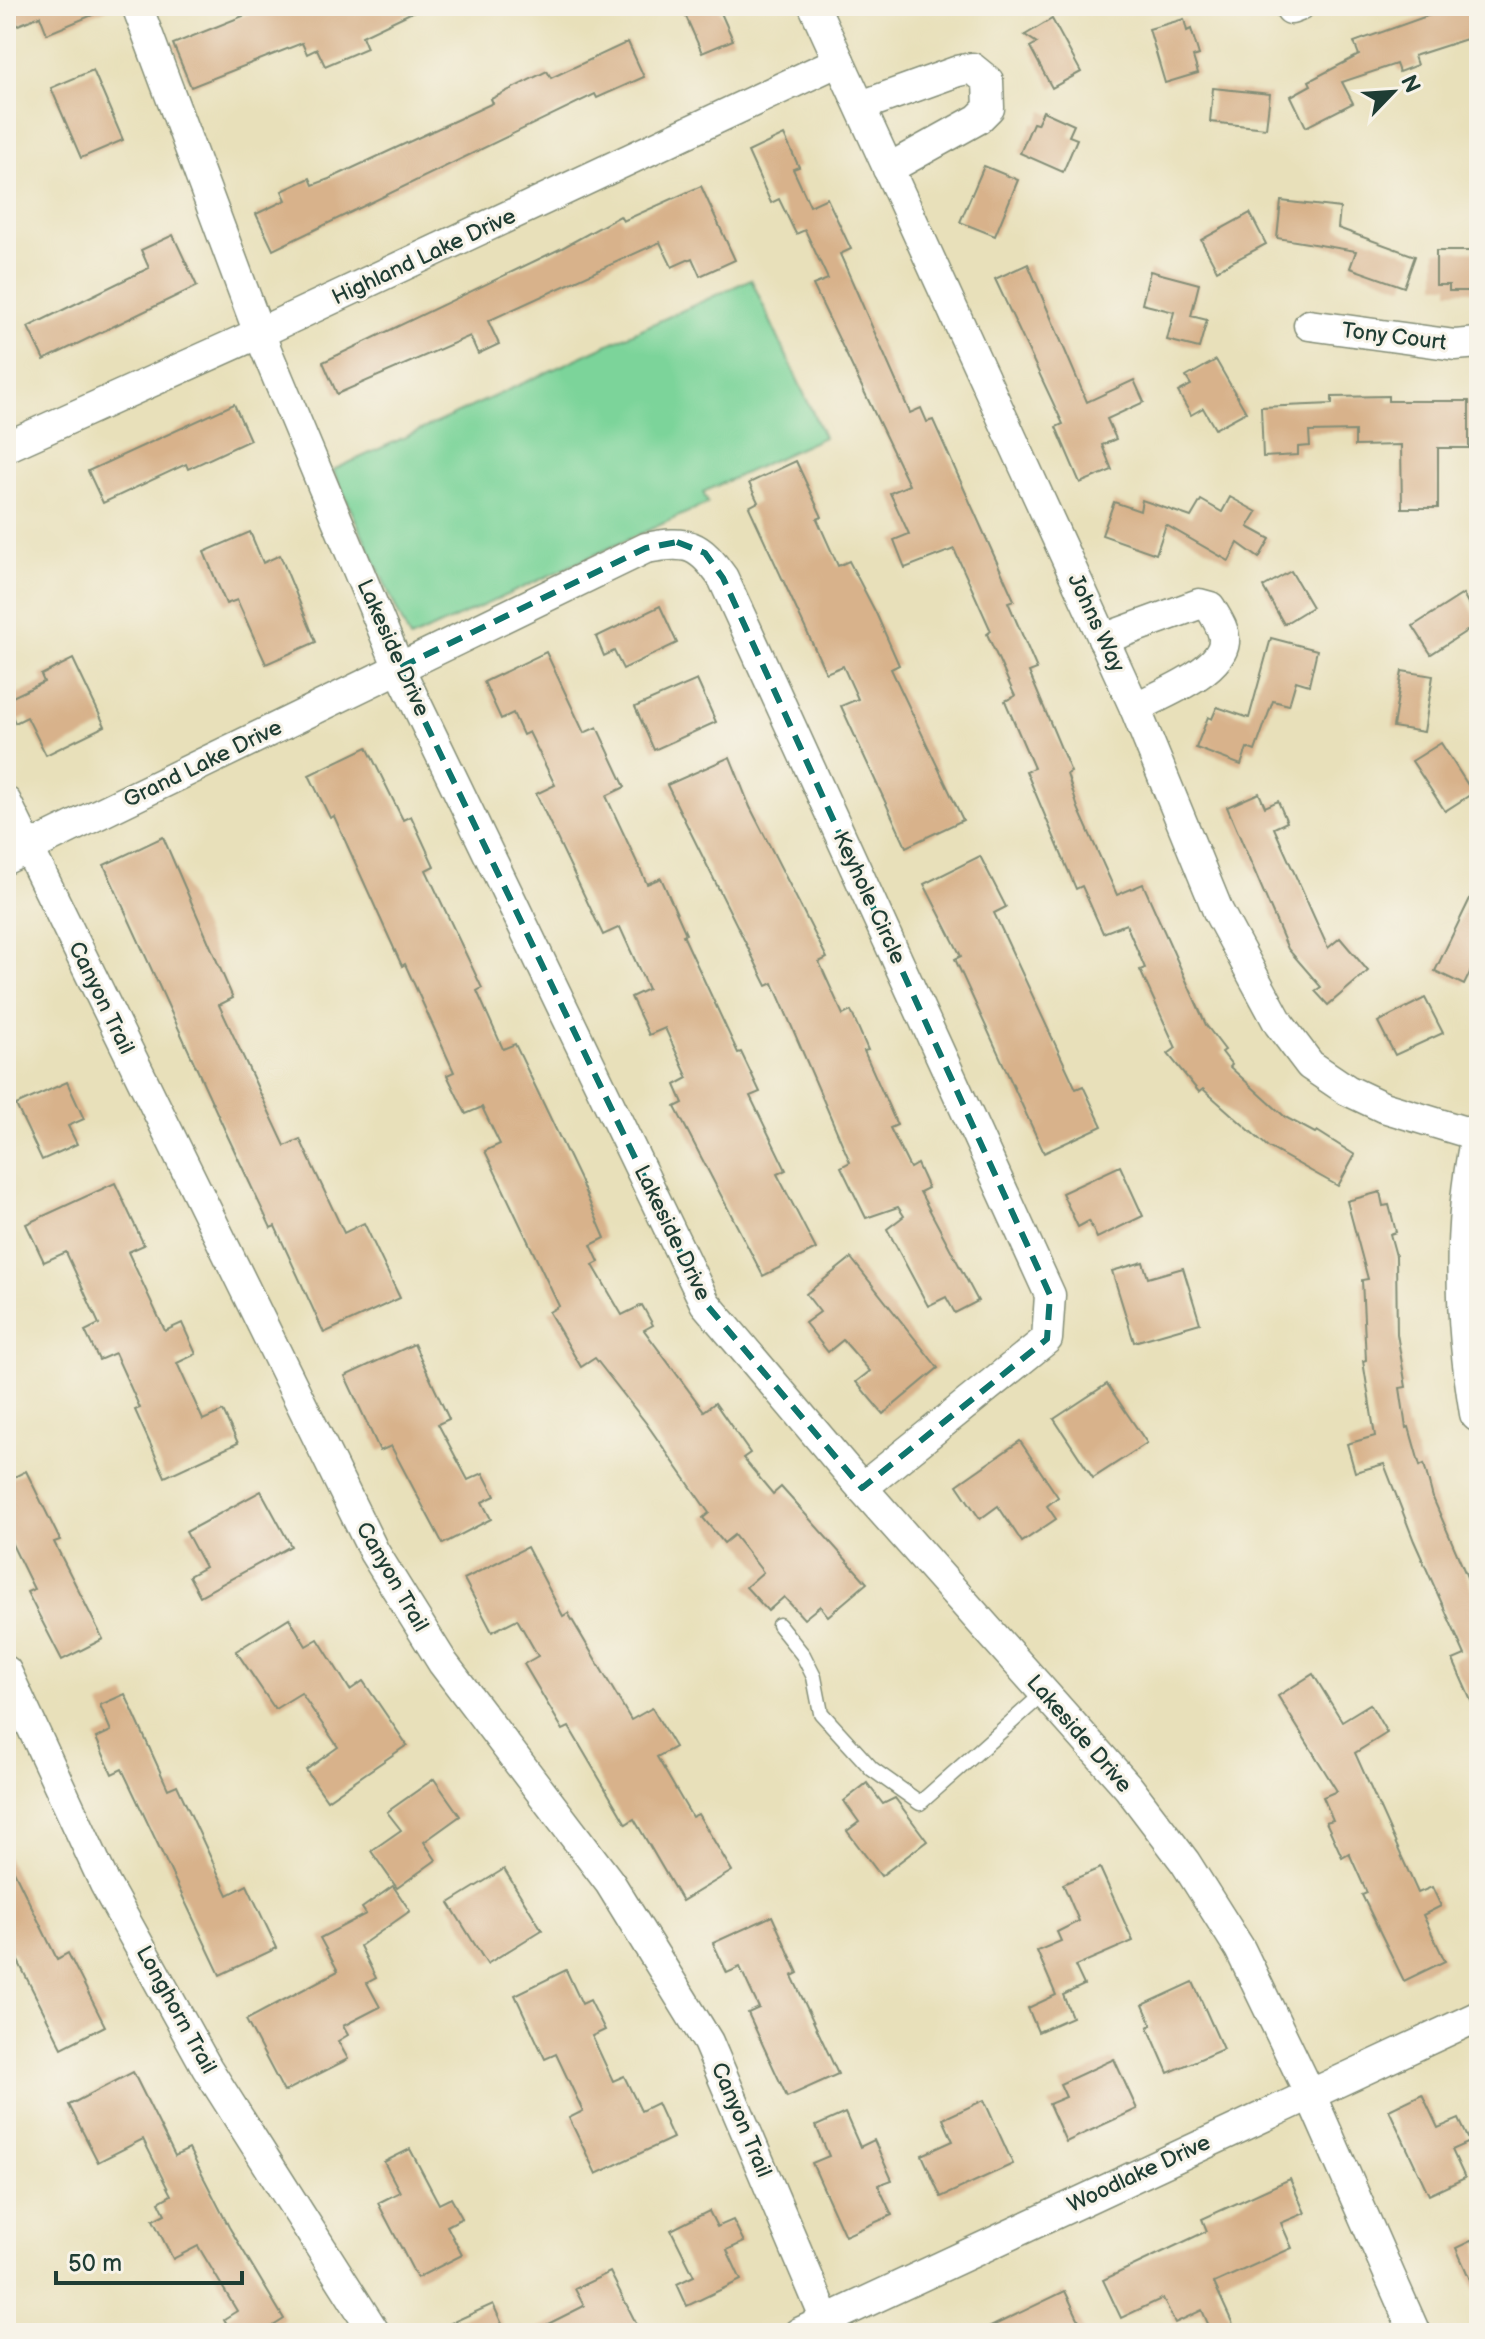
<svg xmlns="http://www.w3.org/2000/svg" width="1485" height="2339" font-family="'Balsamiq Sans',sans-serif">
<style>
.green{fill:#7bd49a;stroke:#4d8867;stroke-width:2}
.building{fill:#d8b28b}
.lines{fill:none;stroke-linecap:round;stroke-linejoin:round}
.service-casing{stroke:#848e77;stroke-width:17}
.minor-casing{stroke:#848e77;stroke-width:33}
.tertiary-casing{stroke:#848e77;stroke-width:41}
.service{stroke:#fff;stroke-width:14}
.minor{stroke:#fff;stroke-width:30}
.tertiary{stroke:#fff;stroke-width:38}
.marked{fill:none;stroke:#0f766e;stroke-width:6;stroke-dasharray:16 10;stroke-linejoin:round}
.labels{text-anchor:middle;dominant-baseline:central;stroke-width:6;stroke-linejoin:round;paint-order:stroke}
.street-label{font-size:22px;fill:#1f3d34;stroke:#f7f3e8}
</style>
<rect width="100%" height="100%" fill="#f7f3e8"/>
<filter id="ink" filterUnits="userSpaceOnUse"><feTurbulence type="fractalNoise" baseFrequency=".0125" numOctaves="2"/><feDisplacementMap in="SourceGraphic" scale="16" xChannelSelector="R" yChannelSelector="G"/><feConvolveMatrix kernelMatrix="1 2 1 2 8 2 1 2 1" color-interpolation-filters="sRGB"/></filter>
<filter id="wash" filterUnits="userSpaceOnUse"><feTurbulence type="fractalNoise" baseFrequency=".006" numOctaves="4" result="noise"/><feDisplacementMap in="SourceGraphic" scale="32" xChannelSelector="R" yChannelSelector="G"/><feGaussianBlur stdDeviation="1.8" result="paint"/><feColorMatrix in="noise" values="0 0 0 0 0 0 0 0 0 0 0 0 0 0 0 0 0 1.4 0 .05"/><feComposite in="paint" operator="in"/></filter>
<g filter="url(#wash)">
<rect width="100%" height="100%" fill="#e8e0ba"/>
<polygon class="green" points="751,279 824,437 703,492 708,503 410,639 333,470"/>
<g id="blocks">
<g class="building">
<polygon points="6,6 114,6 47,34 40,16 6,30"/>
<polygon points="268,6 425,6 362,36 367,48 325,66 317,49 307,54 302,43 191,87 173,44"/>
<polygon points="698,6 718,6 733,40 702,53 684,12"/>
<polygon points="1455,6 1479,6 1479,35 1414,56 1417,65 1399,72 1396,64 1342,82 1353,103 1306,127 1291,96 1311,85 1309,81 1359,55 1354,42"/>
<polygon points="1052,19 1081,72 1052,88 1030,47 1037,43 1025,35"/>
<polygon points="1184,19 1187,31 1191,29 1199,55 1193,57 1198,73 1165,83 1149,29"/>
<polygon points="628,42 644,77 597,98 595,94 273,250 256,214 286,200 282,191 310,178 313,185 329,179 493,103 491,99 547,71 551,78"/>
<polygon points="93,70 123,140 81,158 51,88"/>
<polygon points="1213,88 1270,94 1266,128 1210,122"/>
<polygon points="1043,111 1074,125 1069,136 1077,139 1063,172 1020,153 1033,123 1037,124"/>
<polygon points="784,135 799,167 793,169 810,206 827,198 851,249 840,254 910,413 921,408 927,422 933,420 1014,600 1008,602 1037,669 1029,672 1071,772 1067,774 1078,808 1117,895 1143,884 1206,1025 1225,1050 1222,1052 1232,1065 1230,1067 1285,1117 1315,1133 1317,1131 1355,1155 1338,1186 1268,1147 1203,1089 1199,1092 1168,1054 1176,1048 1140,970 1145,968 1126,924 1103,933 1082,886 1076,889 1026,771 1034,768 1005,701 1015,696 987,634 991,631 954,549 905,568 894,540 909,534 890,493 909,485 813,285 828,279 805,230 796,234 779,199 771,203 748,152"/>
<polygon points="984,166 1018,180 995,236 960,222"/>
<polygon points="701,186 735,260 700,276 692,258 672,267 660,242 488,321 499,344 478,354 470,336 337,394 323,362 562,248 620,216 623,221"/>
<polygon points="1281,201 1340,208 1338,228 1415,256 1404,287 1350,268 1356,251 1277,238"/>
<polygon points="1250,213 1266,244 1217,270 1201,240"/>
<polygon points="173,235 197,286 44,360 28,327 149,268 141,250"/>
<polygon points="1436,251 1479,251 1478,291 1449,291 1449,285 1436,285"/>
<polygon points="1028,264 1087,402 1134,380 1144,402 1107,419 1116,439 1102,445 1112,470 1080,483 1056,427 1063,424 995,279"/>
<polygon points="1150,271 1199,284 1191,316 1207,320 1199,348 1167,340 1174,312 1142,304"/>
<polygon points="1216,360 1246,412 1215,429 1203,408 1191,415 1178,392 1191,385 1186,377"/>
<polygon points="1388,396 1388,401 1469,401 1469,448 1438,448 1438,508 1402,508 1401,445 1355,446 1355,431 1309,432 1310,446 1298,447 1298,455 1263,457 1261,407 1332,404 1332,397"/>
<polygon points="234,404 250,440 188,469 186,464 103,503 88,471"/>
<polygon points="796,461 822,517 817,519 838,566 849,561 876,613 899,665 891,669 963,820 906,847 841,706 858,699 843,666 826,673 749,507 758,502 749,483"/>
<polygon points="1230,497 1257,512 1248,527 1270,539 1259,558 1238,543 1229,561 1166,525 1156,554 1102,535 1114,502 1140,511 1142,500 1191,517 1201,500 1222,512"/>
<polygon points="250,532 263,563 280,555 316,642 266,664 237,600 226,604 204,552"/>
<polygon points="1291,571 1312,607 1284,624 1263,587"/>
<polygon points="1463,594 1479,623 1431,654 1413,626"/>
<polygon points="660,606 677,643 623,669 614,651 604,656 596,637"/>
<polygon points="1271,638 1317,650 1309,685 1296,681 1289,705 1273,701 1255,751 1247,748 1241,765 1196,748 1208,717 1212,719 1217,707 1249,718"/>
<polygon points="546,652 584,733 597,727 625,787 606,796 647,884 661,878 686,934 683,935 738,1053 741,1052 760,1092 750,1096 786,1170 777,1174 816,1249 763,1276 675,1107 683,1103 675,1085 688,1078 665,1028 649,1035 631,997 648,989 620,927 603,935 536,794 555,785 529,732 523,735 513,713 501,719 484,682"/>
<polygon points="73,659 105,726 46,755 27,717 15,723 6,700 44,682 41,675"/>
<polygon points="1402,671 1433,676 1424,732 1393,727"/>
<polygon points="697,680 716,722 654,750 635,707"/>
<polygon points="1441,743 1473,793 1445,811 1412,761"/>
<polygon points="367,747 403,820 411,816 434,866 426,870 482,988 477,991 503,1049 515,1044 579,1178 605,1238 591,1245 599,1262 593,1265 622,1315 642,1305 653,1325 644,1330 704,1411 715,1403 750,1453 743,1458 773,1494 781,1487 867,1583 828,1616 820,1606 804,1619 784,1597 768,1611 746,1587 763,1572 734,1535 724,1543 703,1518 709,1513 646,1423 595,1358 581,1367 549,1312 559,1306 485,1151 500,1144 482,1107 466,1114 447,1075 454,1072 405,964 402,966 334,816 330,818 309,775"/>
<polygon points="730,757 750,807 827,958 819,962 843,1015 851,1011 868,1050 864,1051 897,1125 890,1128 910,1168 917,1164 928,1188 920,1192 978,1301 955,1313 946,1297 928,1306 887,1229 904,1216 898,1207 866,1218 841,1167 850,1162 773,983 767,986 667,785"/>
<polygon points="1259,793 1265,807 1278,801 1287,822 1274,828 1328,948 1340,938 1368,971 1328,1005 1315,991 1321,987 1288,949 1227,807"/>
<polygon points="163,837 233,998 219,1005 285,1146 300,1139 344,1233 364,1223 400,1298 324,1333 275,1226 271,1228 228,1137 104,865"/>
<polygon points="980,856 1006,907 994,913 1076,1089 1083,1086 1102,1126 1044,1153 955,959 961,956 924,884"/>
<polygon points="1479,880 1479,954 1464,985 1435,971"/>
<polygon points="1425,998 1443,1033 1395,1055 1378,1022"/>
<polygon points="67,1082 84,1119 68,1126 77,1144 42,1160 16,1105"/>
<polygon points="1120,1166 1143,1216 1097,1238 1089,1221 1078,1227 1062,1193"/>
<polygon points="115,1183 144,1245 128,1252 165,1331 182,1323 196,1354 177,1363 203,1420 223,1411 238,1443 165,1477 135,1410 140,1408 115,1353 99,1360 85,1331 99,1324 66,1252 44,1262 26,1224"/>
<polygon points="1380,1192 1383,1206 1389,1205 1396,1232 1390,1234 1396,1256 1397,1334 1406,1387 1400,1388 1406,1428 1409,1427 1420,1466 1424,1464 1433,1498 1479,1605 1479,1719 1453,1660 1465,1655 1414,1541 1384,1464 1355,1472 1347,1444 1375,1436 1363,1361 1366,1360 1362,1280 1368,1279 1347,1201"/>
<polygon points="851,1258 938,1368 883,1414 856,1382 870,1371 843,1340 828,1352 805,1323 820,1312 806,1294"/>
<polygon points="1143,1262 1148,1278 1183,1268 1200,1323 1134,1342 1112,1271"/>
<polygon points="414,1344 449,1419 438,1424 468,1480 483,1473 495,1496 482,1502 491,1519 443,1544 391,1446 380,1451 345,1376"/>
<polygon points="1107,1384 1147,1443 1093,1478 1054,1419"/>
<polygon points="1020,1441 1058,1497 1047,1506 1056,1519 1022,1542 998,1506 980,1519 957,1485"/>
<polygon points="26,1471 60,1540 54,1542 103,1639 62,1660 27,1592 34,1589 6,1532 6,1481"/>
<polygon points="261,1491 291,1546 200,1596 189,1576 205,1567 186,1532"/>
<polygon points="527,1547 563,1616 568,1613 631,1720 652,1708 675,1747 657,1757 692,1817 698,1814 732,1871 682,1901 634,1819 626,1824 569,1727 563,1730 524,1664 538,1656 517,1619 492,1632 464,1579"/>
<polygon points="289,1618 306,1646 318,1639 350,1690 363,1681 407,1745 327,1800 306,1770 338,1747 301,1693 275,1709 236,1651"/>
<polygon points="1313,1674 1342,1721 1370,1704 1387,1733 1355,1753 1418,1893 1432,1887 1441,1906 1423,1915 1445,1961 1404,1981 1362,1895 1367,1893 1349,1853 1342,1857 1326,1822 1333,1820 1323,1797 1337,1791 1278,1696"/>
<polygon points="125,1694 168,1789 177,1785 228,1895 247,1885 277,1948 220,1975 122,1769 112,1774 96,1738 111,1731 100,1705"/>
<polygon points="434,1779 460,1816 424,1842 436,1860 397,1888 371,1851 401,1830 387,1812"/>
<polygon points="867,1783 883,1804 895,1798 927,1841 881,1876 847,1831 859,1822 844,1801"/>
<polygon points="6,1855 57,1959 68,1953 105,2026 62,2048 13,1951 6,1954"/>
<polygon points="1100,1868 1133,1941 1075,1966 1084,1985 1063,1995 1072,2017 1038,2032 1028,2008 1056,1995 1037,1951 1061,1941 1057,1932 1079,1921 1063,1884"/>
<polygon points="504,1869 542,1930 487,1964 449,1903"/>
<polygon points="393,1886 410,1911 360,1946 376,1978 367,1983 380,2007 343,2026 348,2035 338,2041 348,2059 284,2092 246,2020 338,1971 320,1938 366,1914 362,1908"/>
<polygon points="772,1916 798,1973 792,1976 838,2074 787,2097 748,2013 759,2008 740,1967 727,1973 713,1943"/>
<polygon points="566,1970 582,2004 590,2000 605,2030 592,2036 613,2081 624,2076 641,2111 657,2103 673,2138 596,2174 569,2118 583,2111 556,2054 545,2059 515,1995"/>
<polygon points="1193,1982 1223,2049 1168,2073 1148,2027 1152,2025 1143,2005"/>
<polygon points="1114,2059 1137,2109 1066,2142 1049,2104 1066,2097 1060,2084"/>
<polygon points="133,2072 175,2156 189,2149 229,2227 284,2319 262,2333 232,2333 224,2319 237,2311 198,2246 173,2259 153,2220 165,2214 159,2202 171,2195 143,2139 98,2162 69,2105"/>
<polygon points="1422,2094 1438,2128 1459,2119 1470,2142 1452,2150 1465,2178 1429,2195 1389,2110"/>
<polygon points="984,2100 1013,2164 941,2197 922,2155 953,2141 943,2119"/>
<polygon points="845,2113 860,2147 874,2140 892,2180 878,2185 892,2215 845,2236 812,2163 829,2156 816,2126"/>
<polygon points="410,2149 439,2204 451,2198 462,2218 447,2226 462,2255 417,2278 378,2203 400,2192 384,2162"/>
<polygon points="1290,2179 1305,2213 1281,2223 1292,2248 1214,2283 1237,2333 1212,2333 1202,2310 1175,2323 1163,2298 1121,2318 1103,2280 1207,2231 1202,2219"/>
<polygon points="709,2211 717,2227 733,2220 744,2242 727,2250 741,2280 687,2306 677,2284 694,2276 671,2230"/>
<polygon points="1479,2237 1479,2300 1456,2248"/>
<polygon points="610,2272 641,2333 530,2333 584,2306 575,2289"/>
<polygon points="1065,2291 1085,2333 978,2333"/>
<polygon points="493,2304 506,2333 429,2333"/>
</g>
</g>
</g>
<g filter="url(#ink)">
<use href="#blocks" fill-opacity="0" stroke="#848e77" stroke-width="2"/>
<g class="lines">
<g class="service-casing">
<polyline id="service" points="779,1625 803,1655 814,1677 821,1713 872,1769 920,1803 1044,1693"/>
</g>
<g class="minor-casing">
<g id="minor">
<polyline points="137,6 259,333 399,668 705,1303 862,1488 1128,1787 1185,1862 1240,1949 1310,2094 1415,2333"/>
<polyline points="814,6 1135,708 1218,911 1279,1024 1310,1065 1347,1090 1383,1107 1479,1136"/>
<polyline points="1291,9 1299,6"/>
<polyline points="861,106 958,71 972,68 988,81 989,108 978,119 888,169"/>
<polyline points="1309,325 1455,345 1479,343"/>
<polyline points="6,447 259,333 839,61"/>
<path d="M1103 639 1199 604 1210 607C1216 618 1225 629 1224 642 1221 672 1159 695 1135 708"/>
<polyline points="6,802 374,1552 443,1663 610,1883 708,2042 826,2320"/>
<path d="M6 859 646 548C688 540 699 544 723 578L1050 1295 1047 1339 862 1488"/>
<polyline points="6,1671 105,1884 207,2068 375,2333"/>
<polyline points="799,2333 1479,2016"/>
</g>
</g>
<g class="tertiary-casing">
<path id="tertiary" d="M1479 1141C1461 1230 1464 1324 1479 1413"/>
</g>
<use href="#service" class="service"/>
<use href="#minor" class="minor"/>
<use href="#tertiary" class="tertiary"/>
</g>
</g>
<path class="marked" d="M677 542 705 553 723 578 1050 1295 1047 1339 862 1488 705 1303 399 668 646 548Z"/>
<g class="labels">
<g class="street-label">
<text transform="translate(424 257) rotate(-25)">Highland Lake Drive</text>
<text transform="translate(1394 337) rotate(7)">Tony Court</text>
<text transform="translate(1096 623) rotate(65)">Johns Way</text>
<text transform="translate(393 648) rotate(66)">Lakeside Drive</text>
<text transform="translate(203 764) rotate(-26)">Grand Lake Drive</text>
<text transform="translate(869 898) rotate(65)">Keyhole Circle</text>
<text transform="translate(101 998) rotate(64)">Canyon Trail</text>
<text transform="translate(672 1233) rotate(64)">Lakeside Drive</text>
<text transform="translate(392 1577) rotate(60)">Canyon Trail</text>
<text transform="translate(1079 1734) rotate(49)">Lakeside Drive</text>
<text transform="translate(176 2010) rotate(61)">Longhorn Trail</text>
<text transform="translate(741 2120) rotate(67)">Canyon Trail</text>
<text transform="translate(1139 2174) rotate(-25)">Woodlake Drive</text>
</g>
</g>
<rect width="1485" height="2339" fill="none" stroke="#f7f3e8" stroke-width="32"/>
<g transform="translate(1393 92) rotate(65)" stroke="#f7f3e8" stroke-width="6" paint-order="stroke">
<path d="M0-6L14 30L0 20L-14 30Z" fill="#1f3d34"/>
<text y="-12" font-size="22" font-weight="bold" text-anchor="middle" fill="#1f3d34">N</text>
</g>
<path d="M56 2271v12h186v-12" fill="none" stroke="#1f3d34" stroke-width="4"/>
<text x="68" y="2271" font-size="24" fill="#1f3d34" stroke="#f7f3e8" stroke-width="6" paint-order="stroke">50 m</text>
</svg>
